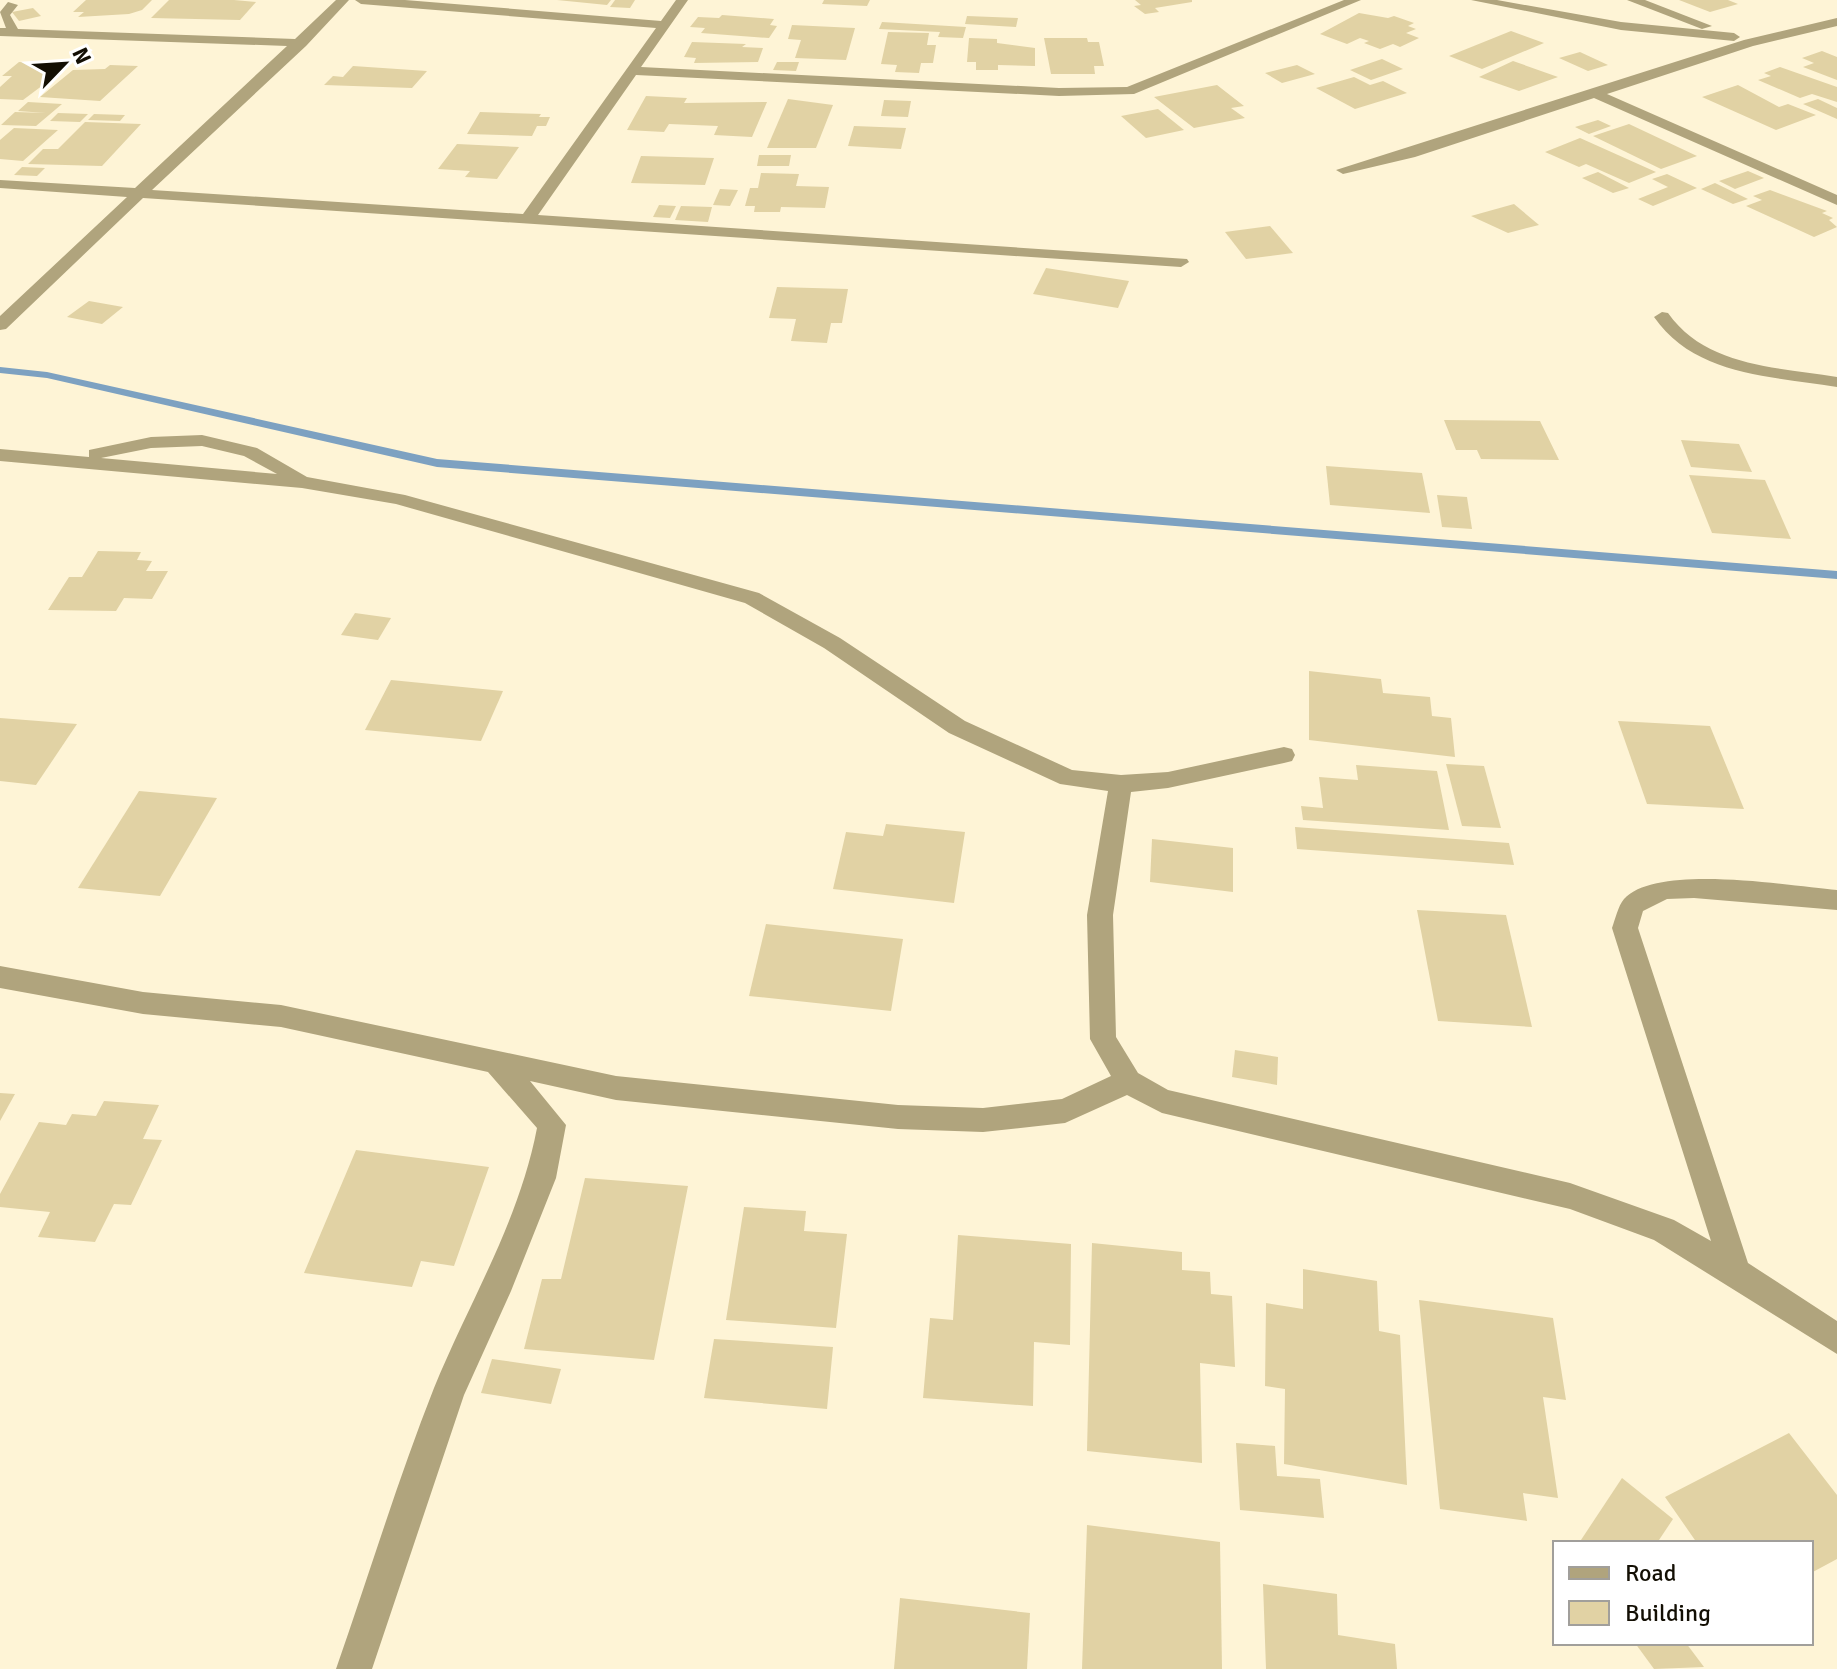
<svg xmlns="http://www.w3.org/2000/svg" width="1837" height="1669" font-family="Signika,sans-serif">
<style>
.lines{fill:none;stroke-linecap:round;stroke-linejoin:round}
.stream{fill:#7da1c1;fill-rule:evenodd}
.building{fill:#e1d2a4}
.street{fill:#b0a47d;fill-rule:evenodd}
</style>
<rect width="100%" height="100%" fill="#fef4d6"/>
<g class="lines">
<polygon class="stream" points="0,367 47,372 437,459 1837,571 1837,579 437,467 47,378 0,373"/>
</g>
<g class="building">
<polygon points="86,0 152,0 142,10 129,14 78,17 84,12 73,12"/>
<polygon points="169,0 234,0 256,2 240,20 151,18"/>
<polygon points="557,0 611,0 607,5"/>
<polygon points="615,0 635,0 630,8 610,7"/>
<polygon points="824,0 870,0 867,6 822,4"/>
<polygon points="1135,0 1192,0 1192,2 1155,8 1159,12 1145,14 1134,6 1141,5"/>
<polygon points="1679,0 1728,0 1738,4 1710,12"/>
<polygon points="33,8 41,16 19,21 12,12"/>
<polygon points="1359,13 1388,18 1394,16 1414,23 1408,26 1416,29 1406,33 1419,38 1400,47 1393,44 1380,49 1364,43 1369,41 1360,38 1347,44 1320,34"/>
<polygon points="722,15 774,19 770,25 777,26 769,38 701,33 705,28 690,27 698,17 719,18"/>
<polygon points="967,16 1018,18 1016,27 965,24"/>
<polygon points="882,22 966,27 963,38 938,37 940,32 879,29"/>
<polygon points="792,25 855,28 846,60 795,58 801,40 788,39"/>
<polygon points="1511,31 1544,43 1482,69 1449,56"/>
<polygon points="888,32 929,33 927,45 936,45 933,63 921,63 919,73 895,72 897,65 881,64"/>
<polygon points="969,38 997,39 997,43 1035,48 1035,66 998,65 998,70 976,70 976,62 967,62"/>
<polygon points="1044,38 1087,38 1088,42 1099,42 1104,66 1094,66 1095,74 1051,74"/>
<polygon points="692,42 746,44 742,47 763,48 758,62 694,63 696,58 684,57"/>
<polygon points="1822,51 1837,57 1837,80 1803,67 1814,63 1802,58"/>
<polygon points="1580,52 1608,65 1588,71 1559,58"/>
<polygon points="1382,59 1403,69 1371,80 1350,70"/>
<polygon points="1513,61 1558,77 1519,91 1479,77"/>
<polygon points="19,62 71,64 23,100 0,99 0,87 12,76 2,76"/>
<polygon points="777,62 799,62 796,71 773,70"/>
<polygon points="110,65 138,66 100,101 40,97 73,70 105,69"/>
<polygon points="1297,65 1315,74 1282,83 1265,73"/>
<polygon points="353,66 427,71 412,88 324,85 333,76 343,77"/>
<polygon points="1780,67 1837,87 1837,102 1812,94 1800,98 1758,80 1771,76 1764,73"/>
<polygon points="1354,77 1370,85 1383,81 1407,93 1355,109 1316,88"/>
<polygon points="1217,85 1244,106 1231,108 1245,118 1194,128 1154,97"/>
<polygon points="1738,85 1779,107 1788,104 1816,115 1776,130 1702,97"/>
<polygon points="646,96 687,98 684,103 767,102 752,137 714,135 718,126 669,124 664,132 627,130"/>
<polygon points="788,99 833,105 816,148 767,148"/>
<polygon points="1818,99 1837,108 1837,119 1803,104"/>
<polygon points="884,100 911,101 908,117 881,116"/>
<polygon points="28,102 62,104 36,126 1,125 15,112 46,113 18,111"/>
<polygon points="1158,109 1184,130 1146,138 1121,116"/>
<polygon points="480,112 541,114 539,117 550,117 546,126 537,126 532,136 467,134"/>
<polygon points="58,113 88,114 80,122 50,121"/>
<polygon points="94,114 125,115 120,121 88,120"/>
<polygon points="1598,120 1611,126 1589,134 1575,127"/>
<polygon points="85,122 141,124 102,166 28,164 43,149 58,149"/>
<polygon points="1629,124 1697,156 1661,169 1593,136"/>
<polygon points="854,126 906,128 901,149 848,146"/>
<polygon points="14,128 58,130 23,161 0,159 0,140"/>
<polygon points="1580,138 1656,172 1629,183 1586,164 1579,167 1545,152"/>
<polygon points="457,144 519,147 497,179 465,177 470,171 438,169"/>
<polygon points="759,155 791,155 789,166 757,166"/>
<polygon points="641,156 714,158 705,185 631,183"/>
<polygon points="22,167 45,168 37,176 14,175"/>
<polygon points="1748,171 1764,178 1735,189 1719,181"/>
<polygon points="1598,172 1629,188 1613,193 1582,178"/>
<polygon points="761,173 799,174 796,186 829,187 825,208 781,207 780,212 754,212 755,206 745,206 750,188 758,188"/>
<polygon points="1667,174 1697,188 1653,206 1638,199 1668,187 1652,179"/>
<polygon points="1715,183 1748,199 1733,204 1701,189"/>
<polygon points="720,189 738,190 730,206 713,205"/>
<polygon points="1770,190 1827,211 1822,213 1833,218 1829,220 1837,227 1814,237 1746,206 1762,200 1753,196"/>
<polygon points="1514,204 1539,225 1508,233 1471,216"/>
<polygon points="659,205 676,206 670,218 653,217"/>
<polygon points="681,206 712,207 708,222 675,220"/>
<polygon points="1270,226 1293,253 1246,259 1225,232"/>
<polygon points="1046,268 1129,281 1118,308 1033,294"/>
<polygon points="777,287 848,289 842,323 831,323 827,343 791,341 796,319 769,318"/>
<polygon points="89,301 123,307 102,324 67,317"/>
<polygon points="1444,420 1540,421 1559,460 1481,459 1477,450 1456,450"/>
<polygon points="1681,440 1739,444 1752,472 1691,467"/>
<polygon points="1326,466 1422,473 1430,513 1330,505"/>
<polygon points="1689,475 1765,480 1791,539 1712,533"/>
<polygon points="1437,495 1467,497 1472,529 1442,527"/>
<polygon points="98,551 141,552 137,560 152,561 146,571 168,571 152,599 124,598 116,611 48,610 69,577 82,577"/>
<polygon points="355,613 391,618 378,640 341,635"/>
<polygon points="1309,671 1381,679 1383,693 1430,697 1432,716 1451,718 1455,757 1309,740"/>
<polygon points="391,680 503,691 481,741 365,730"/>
<polygon points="0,718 77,724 36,785 0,781"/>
<polygon points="1618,721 1710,726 1744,809 1647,804"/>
<polygon points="1446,764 1484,766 1501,828 1462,826"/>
<polygon points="1356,765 1437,771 1449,830 1303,820 1301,806 1323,808 1319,777 1358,780"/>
<polygon points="139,791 217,798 160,896 78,888"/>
<polygon points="886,824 965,832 954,903 833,889 846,832 883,836"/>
<polygon points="1295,827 1509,843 1514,865 1297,849"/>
<polygon points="1152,839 1233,848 1233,892 1150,882"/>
<polygon points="1417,910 1506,915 1532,1027 1438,1021"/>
<polygon points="766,924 903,939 891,1011 749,996"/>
<polygon points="1235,1050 1278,1057 1277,1085 1232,1077"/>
<polygon points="0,1093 15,1094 0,1121"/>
<polygon points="104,1101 159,1105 143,1139 162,1140 131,1205 114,1204 95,1242 38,1237 50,1212 0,1207 0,1194 39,1122 66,1125 72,1114 96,1116"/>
<polygon points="356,1150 489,1167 454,1266 421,1261 412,1287 304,1273"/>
<polygon points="585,1178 688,1186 654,1360 524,1349 542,1279 561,1279"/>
<polygon points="744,1207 806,1211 804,1231 847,1234 836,1328 726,1320"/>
<polygon points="958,1235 1071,1244 1070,1345 1034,1342 1033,1406 923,1398 930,1318 953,1320"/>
<polygon points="1092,1243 1182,1252 1182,1270 1210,1272 1211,1294 1232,1296 1235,1367 1200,1363 1202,1463 1087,1451"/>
<polygon points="1303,1269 1377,1281 1379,1331 1400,1335 1407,1485 1284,1464 1285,1389 1265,1386 1266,1303 1303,1309"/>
<polygon points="1419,1300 1553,1318 1566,1400 1543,1397 1558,1498 1523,1493 1527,1521 1440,1509"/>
<polygon points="714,1339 833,1347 827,1409 704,1398"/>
<polygon points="492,1359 561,1369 551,1404 481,1393"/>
<polygon points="1789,1433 1837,1495 1837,1559 1811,1573 1811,1543 1697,1543 1665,1497"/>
<polygon points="1236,1443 1275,1446 1277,1476 1320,1479 1324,1518 1240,1510"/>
<polygon points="1622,1478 1673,1519 1657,1543 1579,1543"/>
<polygon points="1087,1525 1220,1542 1222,1669 1082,1669"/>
<polygon points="1263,1584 1337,1594 1338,1635 1395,1644 1397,1669 1266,1669"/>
<polygon points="900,1598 1030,1613 1027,1669 894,1669"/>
<polygon points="1635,1643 1686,1643 1704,1667 1654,1669"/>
</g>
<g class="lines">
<g class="street">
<polygon points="336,0 349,0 306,46 152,190 523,214 656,28 361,4 355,0 405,0 661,21 676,0 688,0 641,67 1059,88 1127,87 1344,0 1361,0 1134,94 1059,96 636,75 538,215 1187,259 1189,262 1181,267 143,198 6,329 0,330 0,316 127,197 0,188 0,180 135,188 287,46 0,36 0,28 6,28 0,12 8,2 18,5 10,15 18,29 295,39"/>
<polygon points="1471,0 1497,0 1621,22 1734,33 1740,37 1734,41 1621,30"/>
<polygon points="1627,0 1645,0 1712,26 1702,29"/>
<polygon points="1837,18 1837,26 1753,46 1607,94 1837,195 1837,205 1594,98 1415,157 1343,174 1336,170 1744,40"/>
<path d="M1662 312 1668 313C1706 367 1777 367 1837 377V387C1771 376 1695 376 1654 317Z"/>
<path d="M202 435 257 448 307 477 405 495 759 593 840 638 965 721 1072 770 1121 775 1168 772 1284 747 1292 749 1295 755 1292 761 1284 763 1168 788 1131 792 1113 915 1116 1037 1138 1073 1168 1090 1570 1183 1674 1220 1711 1241 1612 928C1615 920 1618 906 1624 899 1657 863 1790 886 1837 890V910L1694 898 1667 899 1643 911 1638 928 1748 1263 1837 1321V1354L1654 1240 1570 1209 1162 1113 1127 1095 1065 1123 983 1132 898 1129 616 1100 530 1081 566 1125 556 1178 511 1291 464 1395 372 1669H336C369 1575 398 1479 434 1388 470 1300 519 1222 537 1128L488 1072 281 1027 143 1014 0 988V966L143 992 281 1005 616 1076 898 1105 983 1108 1062 1099 1111 1076 1090 1039 1087 915 1108 791 1060 784 949 733 824 648 745 603 396 504 302 488 0 461V449L89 457V450L151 437ZM202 446 244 456 277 474 101 458 151 448Z"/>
</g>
</g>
<rect x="1553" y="1541" width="260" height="104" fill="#ffffff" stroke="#a19f9b" stroke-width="2"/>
<rect x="1569" y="1567" width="40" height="12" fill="#b0a47d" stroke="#a19f9b" stroke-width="2"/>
<text x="1625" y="1581" font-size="24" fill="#130f04">Road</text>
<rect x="1569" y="1601" width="40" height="24" fill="#e1d2a4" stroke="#a19f9b" stroke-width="2"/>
<text x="1625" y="1621" font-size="24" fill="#130f04">Building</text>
<g transform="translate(64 64) rotate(65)" stroke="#ffffff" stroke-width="6" paint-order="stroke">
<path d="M0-6L14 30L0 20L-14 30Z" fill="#130f04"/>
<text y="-12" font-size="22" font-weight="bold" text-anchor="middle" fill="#130f04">N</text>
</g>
</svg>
